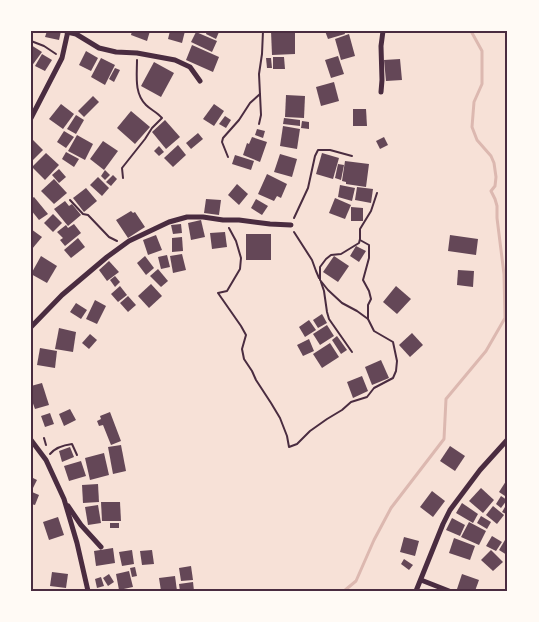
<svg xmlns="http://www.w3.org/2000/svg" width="539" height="622" font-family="'PT Sans',sans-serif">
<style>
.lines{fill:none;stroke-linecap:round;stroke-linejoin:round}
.stream{stroke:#dcb8b0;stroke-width:3}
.building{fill:#644757}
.path{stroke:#4a2c40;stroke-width:2}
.minor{stroke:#4a2c40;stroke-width:5}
.neatline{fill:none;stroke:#4a2c40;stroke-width:2}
</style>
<rect width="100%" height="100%" fill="#f7e1d7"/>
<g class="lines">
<polyline class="stream" points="344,591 356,581 374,540 391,508 444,439 446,399 486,351 505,318 504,274 497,218 497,206 495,199 491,191 495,186 496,177 494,163 491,156 477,140 472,127 474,102 482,84 482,51 471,31"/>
</g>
<g class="building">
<polygon points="47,31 61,31 59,40 45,37"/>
<polygon points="132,31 150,31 147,41 131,35"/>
<polygon points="170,31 185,31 182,43 168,39"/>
<polygon points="207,31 219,32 216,39 206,34"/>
<polygon points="271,31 295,31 295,54 272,55"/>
<polygon points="325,31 344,31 345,34 328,39"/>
<polygon points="196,32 217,41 212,52 191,42"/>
<polygon points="349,34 355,56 341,60 335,39"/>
<polygon points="31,45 42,52 31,67"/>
<polygon points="192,45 219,57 213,72 186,60"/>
<polygon points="86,51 98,58 91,71 79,65"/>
<polygon points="42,54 52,60 45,71 35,66"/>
<polygon points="338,56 344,74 331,78 325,60"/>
<polygon points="273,57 284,57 285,69 273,69"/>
<polygon points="101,58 115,65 105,85 91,77"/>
<polygon points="266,58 271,58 272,68 267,68"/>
<polygon points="400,59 402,80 386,81 384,60"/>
<polygon points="154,62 174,73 161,97 141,86"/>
<polygon points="115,68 120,70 114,82 109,79"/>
<polygon points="334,82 339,101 321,106 316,87"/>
<polygon points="286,95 305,96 304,118 285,117"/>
<polygon points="93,96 99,102 84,117 78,111"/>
<polygon points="61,104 74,114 63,129 49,119"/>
<polygon points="214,104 224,111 214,126 203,119"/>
<polygon points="353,109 366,109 367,126 353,126"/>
<polygon points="131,111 150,127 135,144 117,128"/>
<polygon points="76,115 84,120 76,134 67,129"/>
<polygon points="225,116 231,120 226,128 219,124"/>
<polygon points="284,118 300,120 300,126 283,124"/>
<polygon points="165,120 180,137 166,149 152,132"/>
<polygon points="302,121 309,122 309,129 301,128"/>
<polygon points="283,126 300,129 297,149 280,146"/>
<polygon points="257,129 265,131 263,138 255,135"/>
<polygon points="64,131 74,137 66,148 57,142"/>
<polygon points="198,133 203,139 191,149 186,143"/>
<polygon points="77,135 93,144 85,160 68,151"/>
<polygon points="252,137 267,142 260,162 243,155 247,143 249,144"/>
<polygon points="384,137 388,145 380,149 376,141"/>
<polygon points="32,139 43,150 31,162 31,140"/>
<polygon points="103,141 118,151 104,170 90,159"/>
<polygon points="178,145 186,155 173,167 164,158"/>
<polygon points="159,146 164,152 159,156 154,151"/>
<polygon points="66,152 79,159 74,167 62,159"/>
<polygon points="46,153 59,165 45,180 32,167"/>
<polygon points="322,153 339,158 333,179 316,174"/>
<polygon points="280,154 297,159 292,177 274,172"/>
<polygon points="235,155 254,161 251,170 232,164"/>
<polygon points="345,161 369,164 366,187 346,184 346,182 342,181"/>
<polygon points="338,164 344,165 341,180 335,178"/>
<polygon points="59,169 66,177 59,183 52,175"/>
<polygon points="105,170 110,175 105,180 101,176"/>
<polygon points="267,174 287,184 281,198 277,196 274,201 258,194"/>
<polygon points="113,175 117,179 111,186 106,182"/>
<polygon points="98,177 109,188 102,196 90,185"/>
<polygon points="54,179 67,193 54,204 41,191"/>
<polygon points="237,184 248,194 239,205 228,195"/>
<polygon points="340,185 355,188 352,201 338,197"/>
<polygon points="357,187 373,189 371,203 355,200"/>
<polygon points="86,188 97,201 84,212 73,198"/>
<polygon points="34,197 48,214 39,220 31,210 31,199"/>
<polygon points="335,198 351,205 345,219 329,213"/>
<polygon points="206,199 221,200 219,215 204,213"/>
<polygon points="256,199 268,206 262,215 251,208"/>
<polygon points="65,201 69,206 72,204 81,215 68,226 54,209"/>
<polygon points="351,207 363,208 363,221 351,221"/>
<polygon points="131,211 133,213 135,212 145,227 128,238 116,220"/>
<polygon points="53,214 62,223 53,232 44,223"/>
<polygon points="201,220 205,237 191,240 188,223"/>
<polygon points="74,224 81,233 65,246 60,240 63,238 57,232 66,225 68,228"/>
<polygon points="181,224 182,233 173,234 171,225"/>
<polygon points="31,229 42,237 32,249 31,248"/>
<polygon points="225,232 227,247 212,249 210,233"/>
<rect x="246" y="234" width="25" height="26"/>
<polygon points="156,235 162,250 148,255 143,240"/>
<polygon points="450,235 478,239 476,255 448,251"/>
<polygon points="182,237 183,251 172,252 172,238"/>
<polygon points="78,238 85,247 71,258 64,250"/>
<polygon points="356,246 366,251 359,262 350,256"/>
<polygon points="182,254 186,270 173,273 170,256"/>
<polygon points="167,255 170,267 161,269 158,257"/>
<polygon points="41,256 57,266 47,283 31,274"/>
<polygon points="145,256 154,268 146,275 137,263"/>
<polygon points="334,256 349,266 338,282 323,272"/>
<polygon points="109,261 119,272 107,281 99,270"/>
<polygon points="158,269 168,281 161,287 150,276"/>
<polygon points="458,270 474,271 473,287 457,285"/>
<polygon points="115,276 120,282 115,287 110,280"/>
<polygon points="151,284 162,296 149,308 138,296"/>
<polygon points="120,286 127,295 118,302 111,294"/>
<polygon points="396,286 411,299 397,314 383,302"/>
<polygon points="128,296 136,305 128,312 120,303"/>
<polygon points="95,300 106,306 97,324 86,319"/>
<polygon points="76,303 87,310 81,319 70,312"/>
<polygon points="322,314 327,323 318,328 313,320"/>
<polygon points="309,320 316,330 305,337 299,327"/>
<polygon points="327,325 334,336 320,345 313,334"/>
<polygon points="59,328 76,332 73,352 55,349"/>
<polygon points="412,333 423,345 410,357 399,345"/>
<polygon points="90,334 97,340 89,349 82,343"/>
<polygon points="337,336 347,350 341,354 332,340"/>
<polygon points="309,339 314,351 303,356 297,345"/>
<polygon points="330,343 339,357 322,368 313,354"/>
<polygon points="40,348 57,351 55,368 37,365"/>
<polygon points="381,360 389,378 372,385 365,367"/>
<polygon points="362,376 368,391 353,398 347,382"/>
<polygon points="42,383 49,405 35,409 31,398 31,386"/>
<polygon points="70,409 76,420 64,426 59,414"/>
<polygon points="110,412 121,441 111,445 103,425 99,426 97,421 101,419 100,416"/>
<polygon points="50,413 54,424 45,427 41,416"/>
<polygon points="121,445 126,471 113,474 108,447"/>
<polygon points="450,446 465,456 455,471 440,461"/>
<polygon points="70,447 74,457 62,462 59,451"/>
<polygon points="104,453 109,475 90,480 85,458"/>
<polygon points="81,461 86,476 69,481 64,466"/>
<polygon points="31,477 37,480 31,492"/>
<polygon points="508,478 508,498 499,492"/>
<polygon points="98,484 99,502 83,503 82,485"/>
<polygon points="481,488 494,500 483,513 469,501"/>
<polygon points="432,491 445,501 433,517 420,507"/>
<polygon points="32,492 39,495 35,505 31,504"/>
<polygon points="501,496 507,500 501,508 496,504"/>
<polygon points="101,502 120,502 121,521 102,521"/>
<polygon points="508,502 508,515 502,512"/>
<polygon points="462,503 478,514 473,523 456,513"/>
<polygon points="98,505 101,523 88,525 85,507"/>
<polygon points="493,506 504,515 497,524 486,515"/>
<polygon points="481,516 491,522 487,529 477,523"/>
<polygon points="58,517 64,535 49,540 43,522"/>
<polygon points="452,518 465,525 460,536 446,530"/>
<polygon points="469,522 486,531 479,545 461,537"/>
<rect x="110" y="523" width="9" height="5"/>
<polygon points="492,536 502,542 496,551 486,546"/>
<polygon points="404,537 419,541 415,556 400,552"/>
<polygon points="454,538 475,546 470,560 449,553"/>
<polygon points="505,540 508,541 508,553 507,555 499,550"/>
<polygon points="113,548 115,563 96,566 94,551"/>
<polygon points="132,550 134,564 122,566 119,552"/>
<polygon points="152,550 154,564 142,565 140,551"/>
<polygon points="491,550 503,562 493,571 481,560"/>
<polygon points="404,559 413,565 409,570 401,564"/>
<polygon points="191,566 193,580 181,581 179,568"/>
<polygon points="135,567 137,576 132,577 130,568"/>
<polygon points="129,571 133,587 119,590 116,574"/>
<polygon points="52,572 68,574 66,588 50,586"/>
<polygon points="109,574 114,582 108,586 103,578"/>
<polygon points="462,574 479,580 475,591 463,591 457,589"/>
<polygon points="175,576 177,591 161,591 159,578"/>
<polygon points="101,577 104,586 97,588 95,579"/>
<polygon points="193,582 194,591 180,591 179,584"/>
</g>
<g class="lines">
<g class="path">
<polyline points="31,41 44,46 56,54"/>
<polyline points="259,124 261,115 259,74 262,54 263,31"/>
<polyline points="228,157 222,142 223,138 239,120 250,103 260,94"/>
<path d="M123 178 122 168 145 139 152 128 162 118C157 112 151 110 146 105 134 93 137 76 137 60"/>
<polyline points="70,200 83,214 88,215 109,237 117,241"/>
<polyline points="294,218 308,188 315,156 318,150 330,150 352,156"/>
<polyline points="229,228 236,241 241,258 240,269 227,291 218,293 241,326 246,335 242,349 244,359 252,371 256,380 271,403 280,418 287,436 289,447 297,444 310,431 327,419 342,410 351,402 367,397 374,388 393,378 396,371 397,361 393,342 374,331 368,319 357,311 342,303 328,290 320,280 320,267 326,259 331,255 341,254 359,243 360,239 360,229 371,211 377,193"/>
<polyline points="294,232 312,260 316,271 319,278"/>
<polyline points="360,240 369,245 369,258 363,280 369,291 371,299 368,305 368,319"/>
<polyline points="321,282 324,291 327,312 329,319 352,352"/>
<polyline points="44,438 46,445"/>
<path d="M50 454C55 448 64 445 72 444L77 455"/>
</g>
<g class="minor">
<polyline points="67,32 76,34 99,48 116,52 137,53 175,60 190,67 200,81"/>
<polyline points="381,92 382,80 381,46 383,31"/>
<polyline points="31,118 62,58 68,31"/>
<polyline points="31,327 62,295 107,257 129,241 169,222 187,217 203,217 223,220 239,220 270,224 291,225"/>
<polyline points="31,440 46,460 64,499 77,543 88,591"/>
<polyline points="68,506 81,525 101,547"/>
<polyline points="421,580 449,591"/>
<polyline points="416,591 443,524 450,510 480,470 508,439"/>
</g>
</g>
<rect width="539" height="622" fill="none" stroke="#fffaf5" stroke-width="65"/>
<rect x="32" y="32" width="474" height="558" class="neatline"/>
</svg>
